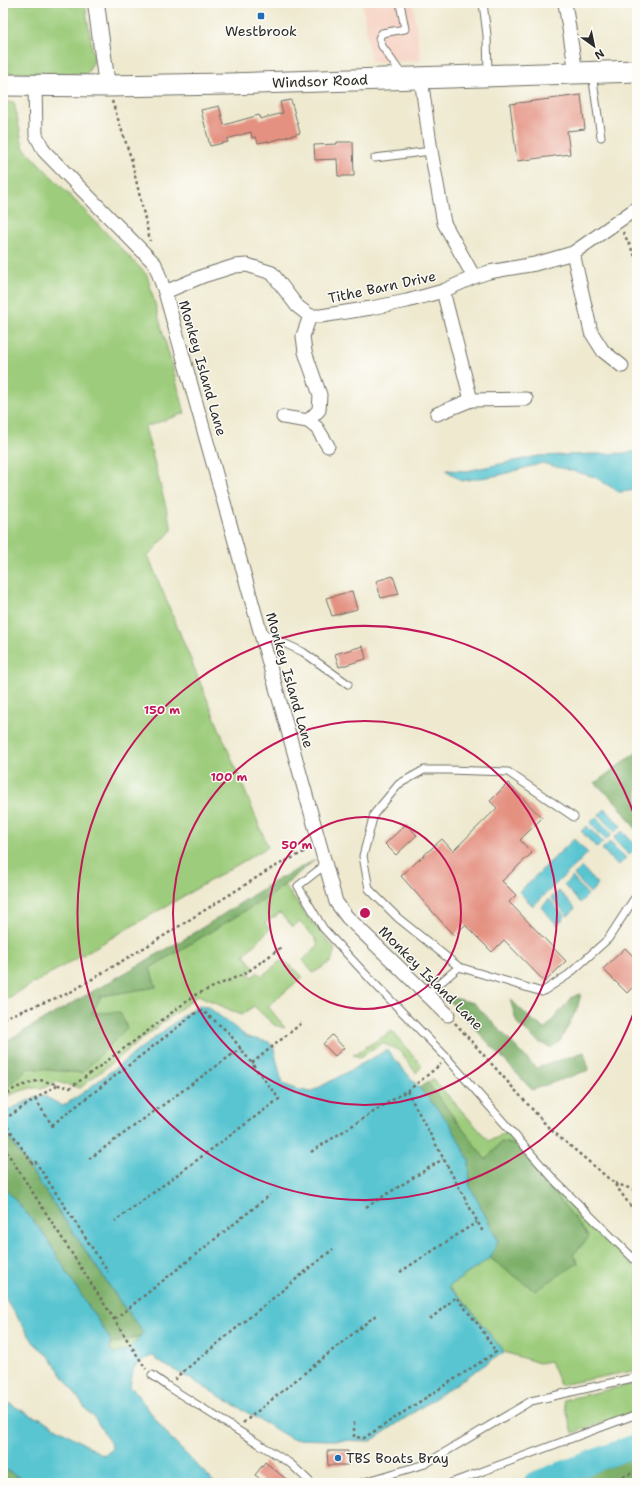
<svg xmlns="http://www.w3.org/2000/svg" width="640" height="1486" font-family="'Shantell Sans',sans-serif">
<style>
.built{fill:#f6d2c3}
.green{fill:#9dcc7b;stroke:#647c53}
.forest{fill:#7eb06b;stroke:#546e4b}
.water{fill:#59c5d1;stroke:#42787e}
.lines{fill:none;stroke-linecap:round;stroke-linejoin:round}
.river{stroke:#59c5d1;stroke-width:23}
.building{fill:#e49181}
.service-casing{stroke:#6f6e64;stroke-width:9}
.minor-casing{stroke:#6f6e64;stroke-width:15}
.tertiary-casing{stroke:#6f6e64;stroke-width:18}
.primary-casing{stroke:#6f6e64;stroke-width:23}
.path{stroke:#6f6e64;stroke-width:2.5;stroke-dasharray:3 3;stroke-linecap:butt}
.service{stroke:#fff;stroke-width:7}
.minor{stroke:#fff;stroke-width:13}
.tertiary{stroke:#fff;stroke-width:16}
.primary{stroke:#fff;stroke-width:21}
.ring{fill:none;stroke:#c2185b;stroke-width:2}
.poi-dot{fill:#1f6fb2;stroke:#fdfcf7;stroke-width:1.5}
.labels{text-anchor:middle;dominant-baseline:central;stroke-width:3;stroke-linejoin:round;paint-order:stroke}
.poi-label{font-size:14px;fill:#2b2b2b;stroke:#fdfcf7}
.street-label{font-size:14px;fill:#2b2b2b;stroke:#fdfcf7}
.centre{fill:#c2185b;stroke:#fdfcf7;stroke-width:2}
.ring-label{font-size:12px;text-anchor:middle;font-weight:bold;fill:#c2185b;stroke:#fdfcf7;stroke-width:3;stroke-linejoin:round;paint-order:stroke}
</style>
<rect width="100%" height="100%" fill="#fdfcf7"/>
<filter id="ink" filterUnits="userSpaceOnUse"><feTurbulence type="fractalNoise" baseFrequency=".025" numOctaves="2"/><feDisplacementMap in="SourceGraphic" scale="8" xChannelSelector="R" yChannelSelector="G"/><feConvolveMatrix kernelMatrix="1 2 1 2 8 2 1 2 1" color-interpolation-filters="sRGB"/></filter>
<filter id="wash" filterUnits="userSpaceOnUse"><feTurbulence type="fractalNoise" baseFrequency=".012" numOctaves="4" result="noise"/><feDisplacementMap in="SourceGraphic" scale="16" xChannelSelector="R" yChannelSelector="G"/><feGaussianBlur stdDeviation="0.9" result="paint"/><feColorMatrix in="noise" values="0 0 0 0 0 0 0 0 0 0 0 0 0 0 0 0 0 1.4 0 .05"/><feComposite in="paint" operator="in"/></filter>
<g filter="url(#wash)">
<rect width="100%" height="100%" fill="#eee9cf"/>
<polygon class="built" points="362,3 413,3 421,61 371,62"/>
<g class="green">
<polygon points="3,3 85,3 94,60 87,74 3,73"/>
<polygon points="3,102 14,102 23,147 147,275 185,413 145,427 172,530 148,556 268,847 3,1001"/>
<polygon points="284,885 309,919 335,949 331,962 313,973 303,960 318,945 315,938 299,922 293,927 280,913 265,923 270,929 244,955 255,968 249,973 252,977 258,972 262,976 280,961 286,962 302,976 302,979 293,985 268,1006 285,1028 274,1025 254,1006 241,1015 198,995 80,1088 57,1082 44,1088 30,1088 3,1097 3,1091 29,1068 82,1073 92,1013 101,996 156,987 150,968 270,896"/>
<polygon points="392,1031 422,1066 416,1073 400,1051 382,1043 360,1057 353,1055"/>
<polygon points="433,1079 489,1141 498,1137 506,1131 516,1145 501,1142 486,1160 427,1082"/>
<polygon points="547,1178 637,1270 637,1370 560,1385 550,1361 539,1363 504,1352 461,1298 448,1287 490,1258 506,1269 578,1263 573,1255 589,1237 546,1182"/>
<path d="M140 1337C135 1345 125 1352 116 1354L110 1350 111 1344Z"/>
<polygon points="637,1383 637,1411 573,1433 563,1400"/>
</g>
<g class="forest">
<polygon points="637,752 637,831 617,803 595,783"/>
<polygon points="315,860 270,896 150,968 156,987 101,996 92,1013 120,1012 127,1028 82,1073 29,1068 3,1091 3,1043 191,935 273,882"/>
<polygon points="581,994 577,1009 560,1041 551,1048 537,1041 517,1023 510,999 531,1019 545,1029 572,997"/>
<polygon points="445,996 474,1003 536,1068 584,1052 589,1070 532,1090"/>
<polygon points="427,1082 486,1160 501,1142 516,1145 547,1178 546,1182 589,1237 573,1255 578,1263 535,1291 490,1258 498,1240 470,1186 469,1160 419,1088"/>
<polygon points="3,1129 121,1303 143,1332 140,1337 111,1344 108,1337 76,1287 42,1231 3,1186"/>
<polygon points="637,1457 637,1483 566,1483"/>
<polygon points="3,1468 29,1483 3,1483"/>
</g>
<g class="water">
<polygon points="637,451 637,490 619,492 595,477 542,463 500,475 461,481 446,470 467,471 538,456 627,453"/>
<polygon points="605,809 621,826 615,832 599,815"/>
<polygon points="596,817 612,834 606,840 590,823"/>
<polygon points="587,826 603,842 597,848 581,831"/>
<polygon points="622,831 637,847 629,855 614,838"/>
<polygon points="574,839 588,853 533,906 519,892"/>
<polygon points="610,842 626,858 618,866 602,849"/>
<polygon points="582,867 598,885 590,893 574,875"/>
<polygon points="572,877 588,895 580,903 564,885"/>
<polygon points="559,891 575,908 568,916 551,898"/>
<polygon points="549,899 565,917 557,925 541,907"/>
<path d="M196 1006 208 1007 247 1037 269 1042 274 1049 282 1083 295 1089 311 1092 387 1050 450 1124 469 1160 470 1186 498 1240 490 1258 448 1287 461 1298 504 1352 371 1441 292 1439 187 1377 157 1361 155 1357 152 1355 134 1367 130 1387 134 1390 169 1437 215 1483H29L3 1468V1400L34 1417 40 1418 103 1455 111 1451 112 1446 96 1420 85 1408 49 1356 34 1343 3 1295V1186L42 1231 76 1287 109 1337 111 1344 110 1350C120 1361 138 1341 143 1332L121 1303 3 1129V1113L37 1096H44L63 1106 84 1092Z"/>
</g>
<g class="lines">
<polyline class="river" points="535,1483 637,1445"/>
</g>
<g id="blocks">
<g class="building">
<polygon points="581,95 585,129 567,131 570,154 517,161 510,104"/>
<polygon points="291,100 300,133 268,142 268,141 258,143 256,137 252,138 251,132 227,139 228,142 210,146 201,110 219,106 224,125 259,115 260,119 283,113 280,102"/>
<polygon points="337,142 353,142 354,176 338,176 337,159 315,160 314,145 337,144"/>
<polygon points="393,576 399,594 381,598 376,581"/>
<polygon points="352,591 357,609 332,616 326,598"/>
<polygon points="363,646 366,659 339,667 335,654"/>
<polygon points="508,783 542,818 520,840 532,853 502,881 516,895 509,902 566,961 545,982 504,940 492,952 465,925 454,936 401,876 442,839 453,851 497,808 490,801"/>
<polygon points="406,824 417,835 396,855 385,844"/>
<polygon points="625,948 637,960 637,983 627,993 603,969"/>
<polygon points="332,1035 344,1048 335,1056 323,1044"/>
<polygon points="327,1451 348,1451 348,1465 328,1465"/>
<polygon points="265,1462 291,1483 265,1483 255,1475"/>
</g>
</g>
</g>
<g filter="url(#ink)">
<use href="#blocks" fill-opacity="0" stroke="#6f6e64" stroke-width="1"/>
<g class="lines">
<g class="service-casing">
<g id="service">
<polyline points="400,3 405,29 382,33 379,38 382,46 402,75"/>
<polyline points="483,3 487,35 488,74"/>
<polyline points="592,74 601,137"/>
<polyline points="375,158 431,151"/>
<polyline points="260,632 303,652 348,684"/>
<polyline points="325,865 298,886 323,928 371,980 447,1058 556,1182 637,1262"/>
<polyline points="459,967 542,992 568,975 608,939 634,899"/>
<polyline points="427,994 459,967 398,918 369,889 363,856 374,814 399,784 424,770 448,770 508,772 574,817"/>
<polyline points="152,1375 169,1387 291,1464 311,1483"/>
<polyline points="361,1483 425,1464 531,1401 637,1377"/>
<polyline points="451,1483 637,1414"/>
</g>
</g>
<g class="minor-casing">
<g id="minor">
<polyline points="565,3 576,73"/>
<polyline points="421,78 431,151 444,223 474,277"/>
<polyline points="35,86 36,135 44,151 155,264 165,292 336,902 347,917 448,1015"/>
<polyline points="573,253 591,332 603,351 622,366"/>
<polyline points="443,291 471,400"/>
<polyline points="165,292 203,276 235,266 247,265 272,273 297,306 310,316 321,316 371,308 407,301 443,291 474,277 489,272 535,264 573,253 637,208"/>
<polyline points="437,414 471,400 526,399"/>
<polyline points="283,417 308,421 317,428 328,446"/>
<polyline points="308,421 319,410 320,395 305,352 303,336 310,316"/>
</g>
</g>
<g class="tertiary-casing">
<polyline id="tertiary" points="96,3 107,86"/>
</g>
<g class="primary-casing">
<polyline id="primary" points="3,85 107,86 228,84 637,71"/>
</g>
<g class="path">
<polyline points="112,101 131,158 150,241"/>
<polyline points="623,232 637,260"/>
<polyline points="3,1018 69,993 162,937 272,868 308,850"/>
<polyline points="455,1023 549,1128 614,1183 637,1215"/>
<polyline points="252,1063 303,1022"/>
<polyline points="57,1085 3,1120 32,1163 35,1161 108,1272"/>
<polyline points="407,1091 483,1232"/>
<polyline points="3,1098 15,1088 40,1080 70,1088 145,1033 195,995 246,973 283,946"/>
<polyline points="35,1099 54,1128"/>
<polyline points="52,1125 197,1012 203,1011 228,1032 279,1099 115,1221"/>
<polyline points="3,1146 146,1369"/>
<polyline points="311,1152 414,1086 441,1064"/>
<polyline points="89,1159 241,1048"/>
<polyline points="615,1183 637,1191"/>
<polyline points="366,1207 443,1159"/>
<polyline points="400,1272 477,1222"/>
<polyline points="115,1319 270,1195"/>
<polyline points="175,1380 179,1375 333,1249"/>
<polyline points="354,1422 354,1437 364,1438 496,1352 480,1327 456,1297 428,1321"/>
<polyline points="243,1423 376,1315"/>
<polyline points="606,1483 637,1471"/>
</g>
<use href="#service" class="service"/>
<use href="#minor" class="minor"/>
<use href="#tertiary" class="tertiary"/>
<use href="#primary" class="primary"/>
</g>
</g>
<g class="ring">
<circle cx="365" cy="913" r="96"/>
<circle cx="365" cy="913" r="192"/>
<path d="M636 1006A287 287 0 1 1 636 820"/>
</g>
<g class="poi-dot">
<rect x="257" y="12" width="8" height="8" rx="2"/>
<circle cx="338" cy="1458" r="4"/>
</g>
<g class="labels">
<g class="poi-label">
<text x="261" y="31">Westbrook</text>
<text x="346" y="1458" text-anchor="start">TBS Boats Bray</text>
</g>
<g class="street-label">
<text transform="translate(320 81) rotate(-2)">Windsor Road</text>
<text transform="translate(382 287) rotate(-12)">Tithe Barn Drive</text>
<text transform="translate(203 368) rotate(74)">Monkey Island Lane</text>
<text transform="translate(290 680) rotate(74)">Monkey Island Lane</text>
<text transform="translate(431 978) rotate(45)">Monkey Island Lane</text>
</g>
</g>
<circle cx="365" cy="913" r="6" class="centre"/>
<g class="ring-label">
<text x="162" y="714">150 m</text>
<text x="229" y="781">100 m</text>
<text x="297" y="849">50 m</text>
</g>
<rect width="640" height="1486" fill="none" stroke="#fdfcf7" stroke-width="16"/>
<g transform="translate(594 46) rotate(147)" stroke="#fdfcf7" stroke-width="3" paint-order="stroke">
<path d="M0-3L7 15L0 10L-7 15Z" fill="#2b2b2b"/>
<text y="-6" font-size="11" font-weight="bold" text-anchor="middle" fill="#2b2b2b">N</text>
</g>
</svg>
